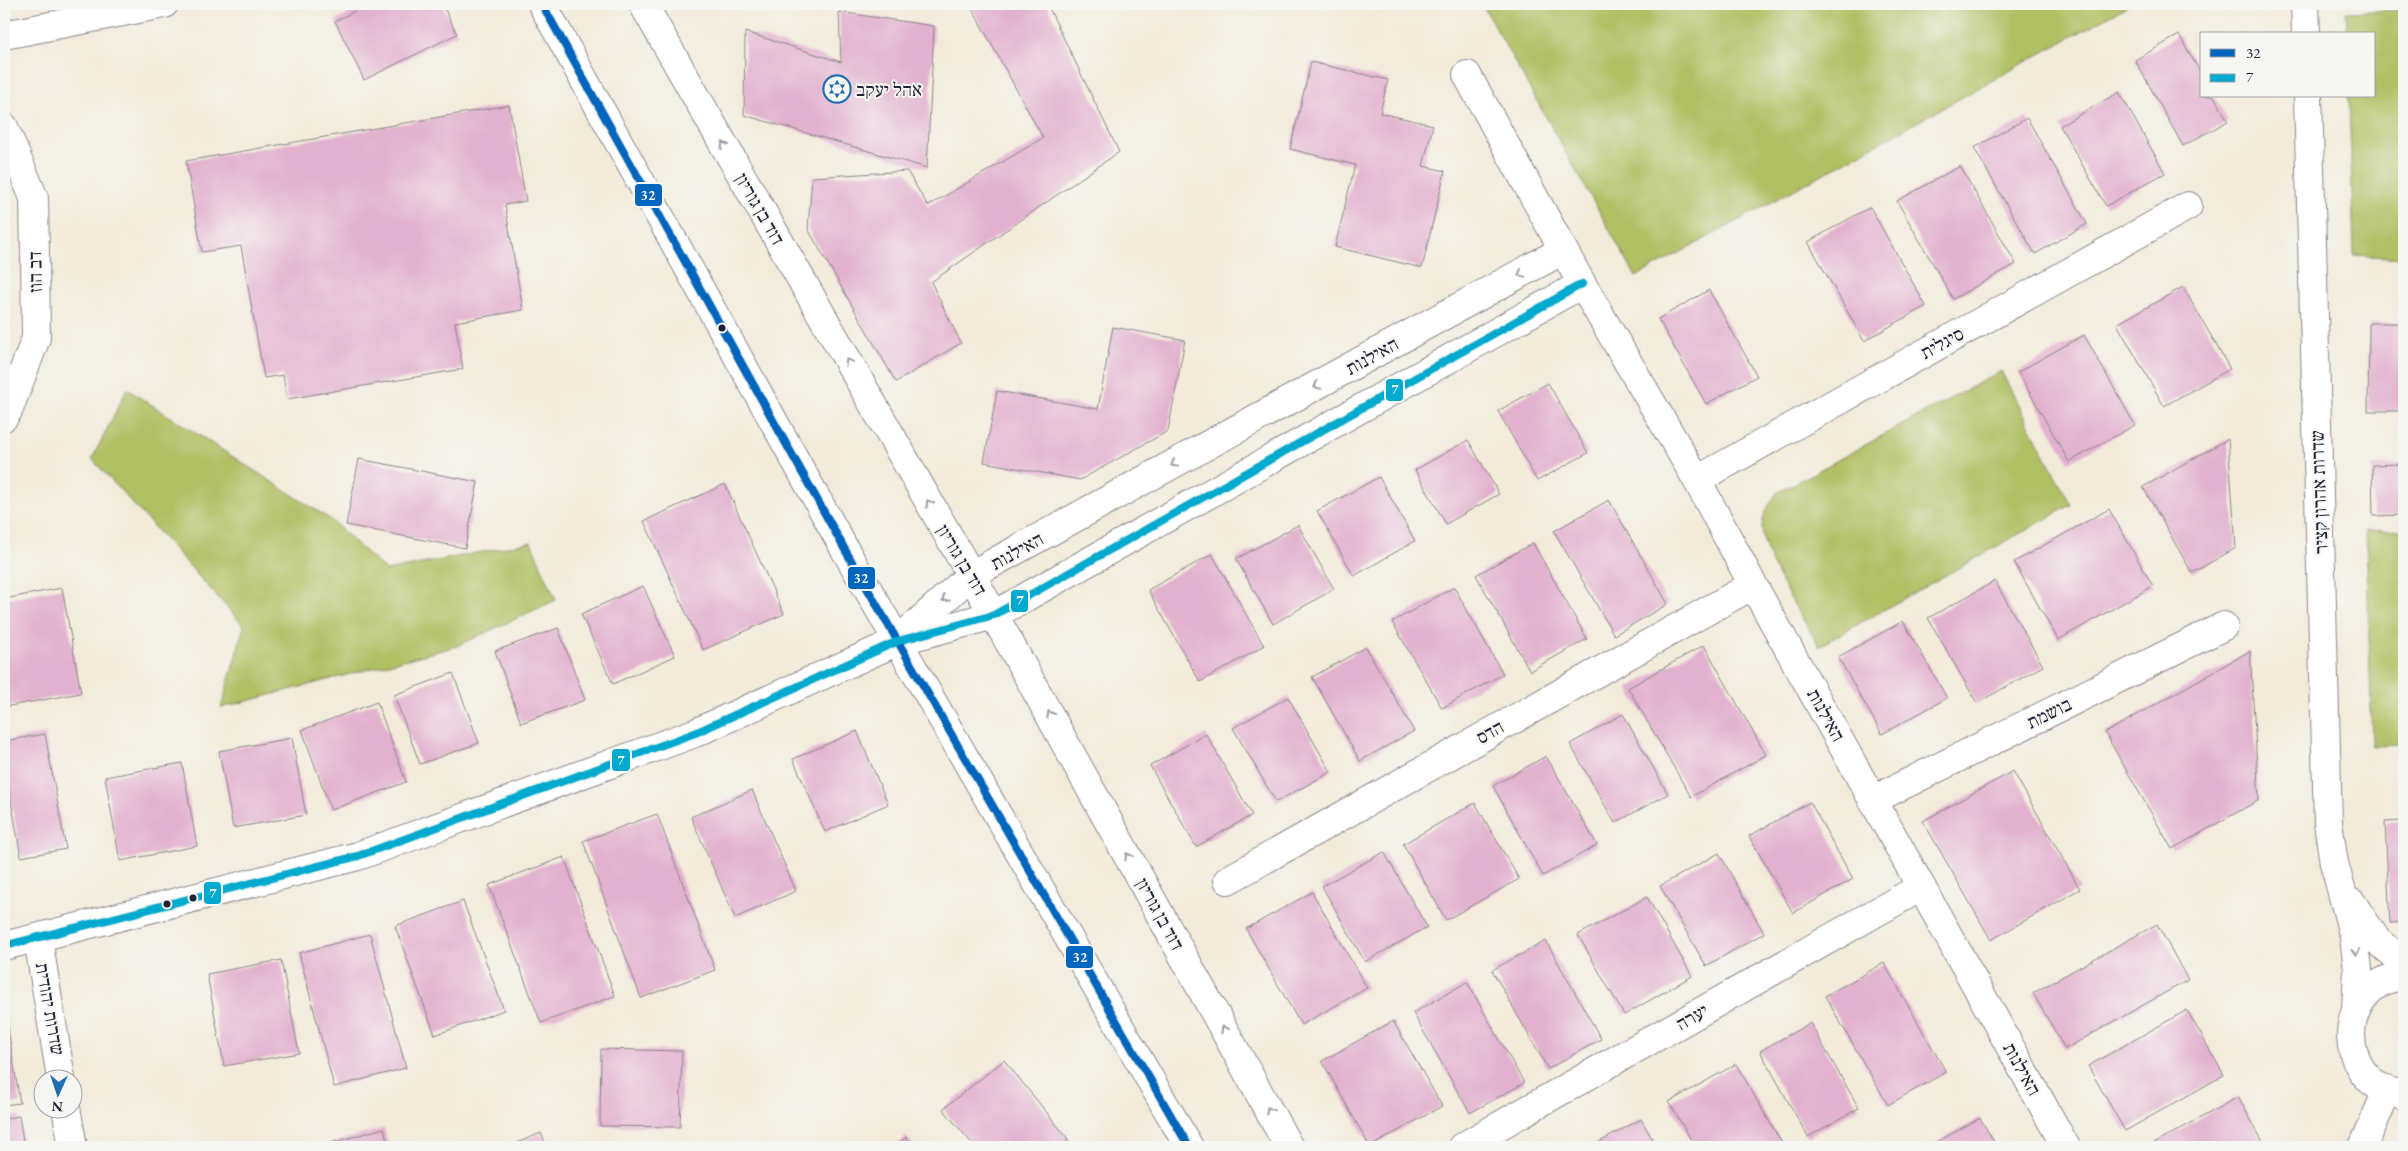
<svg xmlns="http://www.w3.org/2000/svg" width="2408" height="1151" font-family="'EB Garamond','Frank Ruhl Libre',serif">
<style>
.green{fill:#b0c063;stroke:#69714f}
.building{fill:#e2b1cf}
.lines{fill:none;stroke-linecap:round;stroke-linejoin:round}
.street-casing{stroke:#8a868a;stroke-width:30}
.secondary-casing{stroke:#8a868a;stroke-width:30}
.street{stroke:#fff;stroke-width:28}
.secondary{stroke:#fff;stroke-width:28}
.bus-1-casing{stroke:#f6f6f2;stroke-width:11}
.bus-2-casing{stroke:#f6f6f2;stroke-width:11}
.bus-1{stroke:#0065bd;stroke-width:8}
.bus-2{stroke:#00a9ce;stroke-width:8}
.oneway{stroke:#9c9ca7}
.bus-dot{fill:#22223b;stroke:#f6f6f2;stroke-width:2}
.labels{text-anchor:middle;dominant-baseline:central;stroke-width:4;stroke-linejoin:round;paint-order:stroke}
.poi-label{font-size:19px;fill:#22223b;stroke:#f6f6f2;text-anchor:start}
.street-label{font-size:19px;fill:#22223b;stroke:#f6f6f2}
.line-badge{stroke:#f6f6f2;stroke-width:2}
.badge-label{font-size:14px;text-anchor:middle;font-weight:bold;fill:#fff}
</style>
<rect width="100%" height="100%" fill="#f6f6f2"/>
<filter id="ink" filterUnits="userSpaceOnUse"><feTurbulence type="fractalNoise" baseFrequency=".02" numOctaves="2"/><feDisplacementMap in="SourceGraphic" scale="10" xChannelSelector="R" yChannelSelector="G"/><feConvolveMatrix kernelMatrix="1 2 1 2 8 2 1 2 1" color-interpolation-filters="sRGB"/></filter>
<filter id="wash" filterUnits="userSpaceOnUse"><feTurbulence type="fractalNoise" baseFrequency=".0096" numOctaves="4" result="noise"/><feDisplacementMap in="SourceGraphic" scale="20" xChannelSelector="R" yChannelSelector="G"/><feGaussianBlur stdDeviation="1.12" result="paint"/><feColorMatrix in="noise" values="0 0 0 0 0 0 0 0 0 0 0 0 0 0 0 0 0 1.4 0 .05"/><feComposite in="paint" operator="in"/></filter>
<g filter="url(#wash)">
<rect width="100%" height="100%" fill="#f3ebda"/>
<g class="green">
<polygon points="1482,4 2131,4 1636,277"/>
<polygon points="2404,10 2404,258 2354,255 2349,96 2374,96 2374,34 2347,34 2346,12"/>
<path d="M2001 371 2071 505 1819 646C1803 618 1762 559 1762 528 1762 515 1770 503 1777 493Z"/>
<polygon points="127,389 330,519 386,571 531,542 556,600 457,646 221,708 244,626 92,459"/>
<polygon points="2404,530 2404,745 2372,746 2366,531"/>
</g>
<g id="blocks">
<g class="building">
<polygon points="369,4 442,4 457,34 364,80 335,21"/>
<polygon points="973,4 1047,4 1119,152 931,282 961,343 896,382 808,229 812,177 907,171 928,206 1043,138 970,5"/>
<polygon points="839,12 934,26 927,168 744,115 745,32 841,62"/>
<polygon points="2179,35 2202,75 2202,96 2214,96 2228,121 2183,146 2135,60"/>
<polygon points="1311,62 1388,80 1380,113 1433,125 1423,166 1445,171 1422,268 1335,247 1355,165 1290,149"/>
<polygon points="2119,92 2165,173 2106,206 2060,126"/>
<polygon points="509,105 526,201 505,205 523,310 455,322 463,369 287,399 283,375 264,378 241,246 202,252 186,161"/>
<polygon points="2027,118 2087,224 2035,254 1974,148"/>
<polygon points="1960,166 2016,264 1953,299 1897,201"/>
<polygon points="1870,207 1926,306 1864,341 1808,242"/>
<polygon points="2183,287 2230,369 2164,406 2117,324"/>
<polygon points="1709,290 1757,376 1706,404 1658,319"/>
<polygon points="2369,323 2404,323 2404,411 2368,411"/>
<polygon points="1113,327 1185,340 1168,431 1080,480 984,462 997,391 1098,409"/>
<polygon points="2084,335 2135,425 2069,462 2018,372"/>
<polygon points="1548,383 1588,453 1537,481 1498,411"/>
<polygon points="2228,439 2236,548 2192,573 2143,487"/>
<polygon points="1468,440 1499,494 1446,524 1415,470"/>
<polygon points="359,459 478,482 465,548 346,525"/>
<polygon points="2404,464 2404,515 2373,516 2372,465"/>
<polygon points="1379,477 1415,541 1354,576 1317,511"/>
<polygon points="725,484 784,614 703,650 644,521"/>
<polygon points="1609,500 1668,604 1614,635 1554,531"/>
<polygon points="2109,509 2153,586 2058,640 2014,562"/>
<polygon points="1298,525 1334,589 1273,624 1236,559"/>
<polygon points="1533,543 1587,639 1530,671 1476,575"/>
<polygon points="1212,554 1264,646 1200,682 1148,590"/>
<polygon points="1995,581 2043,666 1977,703 1928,618"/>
<polygon points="643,586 675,656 613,684 581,614"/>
<polygon points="1454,587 1503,674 1442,708 1392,622"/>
<polygon points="62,588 81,693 4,707 4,599"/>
<polygon points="1903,621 1947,698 1882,734 1838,657"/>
<polygon points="558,628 585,700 521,723 495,651"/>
<polygon points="1704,645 1766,755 1691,797 1628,688"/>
<polygon points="1366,647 1414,731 1360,761 1312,677"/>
<polygon points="2250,651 2259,800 2172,849 2105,733"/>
<polygon points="453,673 479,743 420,764 394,695"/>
<polygon points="1288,697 1331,772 1276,802 1233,728"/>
<polygon points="377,702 406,782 331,810 302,730"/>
<polygon points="1623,714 1668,794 1615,823 1570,744"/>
<polygon points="857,731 888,804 825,832 793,759"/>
<polygon points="45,734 66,849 21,857 4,760 4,741"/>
<polygon points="1206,734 1252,815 1196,847 1150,766"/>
<polygon points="292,738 306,815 233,828 219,751"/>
<polygon points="1546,756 1597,845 1543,876 1493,786"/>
<polygon points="182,763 197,846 120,861 105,777"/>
<polygon points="2013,771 2080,889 1991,940 1923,821"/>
<polygon points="752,790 796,891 735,918 691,817"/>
<polygon points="1810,802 1853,879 1793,913 1749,836"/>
<polygon points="1475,803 1519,879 1446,920 1403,844"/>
<polygon points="657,814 715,970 641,998 583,841"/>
<polygon points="2404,821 2404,922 2390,923 2385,822"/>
<polygon points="1384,852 1427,927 1365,962 1322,886"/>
<polygon points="1719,853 1764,933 1706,966 1660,886"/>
<polygon points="564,857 615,996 541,1023 489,885"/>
<polygon points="1312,892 1367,988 1301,1025 1246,929"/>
<polygon points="1647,897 1692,976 1624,1015 1578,935"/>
<polygon points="463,901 504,1010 435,1035 395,926"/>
<polygon points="2157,924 2188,980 2065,1049 2033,993"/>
<polygon points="370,934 406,1068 334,1087 299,953"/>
<polygon points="1546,941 1601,1039 1548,1069 1492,970"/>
<polygon points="281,960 299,1053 224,1066 207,974"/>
<polygon points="1884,963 1946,1072 1888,1105 1825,996"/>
<polygon points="1467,982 1524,1083 1470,1113 1413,1013"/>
<polygon points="4,1003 20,1103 4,1105"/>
<polygon points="2187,1010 2224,1075 2125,1131 2088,1066"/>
<polygon points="1393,1021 1442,1106 1370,1147 1322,1061"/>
<polygon points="1810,1023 1859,1108 1808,1137 1760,1051"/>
<polygon points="601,1049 682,1051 680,1127 600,1126"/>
<polygon points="1004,1060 1069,1140 1059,1147 975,1147 943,1109"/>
<polygon points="1736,1064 1783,1145 1779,1147 1695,1147 1669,1102"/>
<polygon points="2238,1097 2266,1147 2148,1147"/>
<polygon points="19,1116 24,1147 4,1147 4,1119"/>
<polygon points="1980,1118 1997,1147 1928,1147"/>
<polygon points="1641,1119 1657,1147 1598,1147 1596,1144"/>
<polygon points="384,1128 389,1147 317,1147"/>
<polygon points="541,1133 547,1147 507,1147"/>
<polygon points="906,1137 915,1147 894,1147"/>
</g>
</g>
</g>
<g filter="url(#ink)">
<use href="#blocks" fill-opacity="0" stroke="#8a868a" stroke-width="1"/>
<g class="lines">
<g class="street-casing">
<g id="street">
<polyline points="4,35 164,4"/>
<polyline points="1467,75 1582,284 1697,480 1753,585 2066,1147"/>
<polyline points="4,127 34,198 35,257 36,338 9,409 4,417"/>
<polyline points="1697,480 2188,206"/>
<polyline points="902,637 971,575 1563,250"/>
<polyline points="898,641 994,615 1582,284"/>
<polyline points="1873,800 2224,626"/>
<polyline points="1228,880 1753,585"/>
<polyline points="38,939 61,1078"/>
<polyline points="66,1108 73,1147"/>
<polyline points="1462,1147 1921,887"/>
<polyline points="2363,1147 2387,1091"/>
</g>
</g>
<g class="secondary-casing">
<g id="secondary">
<polyline points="542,4 844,548 1189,1147"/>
<polyline points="643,4 994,615 1289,1147"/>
<polyline points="2305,4 2306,34"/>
<polyline points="2308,96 2328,823 2334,863 2354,937 2358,969 2356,1009"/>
<polyline points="2352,903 2376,939 2404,963"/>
<polyline points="4,946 358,856 695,733 898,641"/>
<path d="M2404 975C2398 977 2391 978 2386 980 2346 998 2340 1051 2370 1080 2379 1089 2392 1092 2404 1096"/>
</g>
</g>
<use href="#street" class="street"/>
<use href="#secondary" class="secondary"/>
<g class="bus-1-casing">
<polyline id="bus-1" points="542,4 844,548 1189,1147"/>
</g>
<g class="bus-2-casing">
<polyline id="bus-2" points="4,946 358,856 695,733 898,641 994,615 1582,284"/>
</g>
<use href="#bus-1" class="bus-1"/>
<use href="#bus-2" class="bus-2"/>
</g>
<defs><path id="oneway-chevron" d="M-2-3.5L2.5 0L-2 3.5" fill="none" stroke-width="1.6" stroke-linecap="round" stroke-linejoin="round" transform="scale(1.25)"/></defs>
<g class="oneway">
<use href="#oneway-chevron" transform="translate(724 145) rotate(-120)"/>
<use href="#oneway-chevron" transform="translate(1521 274) rotate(151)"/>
<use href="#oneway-chevron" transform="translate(848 362) rotate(-120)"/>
<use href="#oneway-chevron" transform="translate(1317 386) rotate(151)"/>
<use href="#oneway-chevron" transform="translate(1174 464) rotate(151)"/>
<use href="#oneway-chevron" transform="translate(929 503) rotate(-121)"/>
<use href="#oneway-chevron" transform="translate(945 599) rotate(138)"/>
<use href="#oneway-chevron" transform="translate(1050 714) rotate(-119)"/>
<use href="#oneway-chevron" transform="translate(1128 856) rotate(-119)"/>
<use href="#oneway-chevron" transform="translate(2356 952) rotate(84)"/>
<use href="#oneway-chevron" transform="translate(1224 1029) rotate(-119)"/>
<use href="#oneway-chevron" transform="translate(1269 1110) rotate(-119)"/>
</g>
</g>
<defs>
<g id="synagogue-ring" transform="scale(1.4375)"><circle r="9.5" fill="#f6f6f2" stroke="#1f6fb2" stroke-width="1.5"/><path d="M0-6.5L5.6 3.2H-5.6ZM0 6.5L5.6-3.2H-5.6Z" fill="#1f6fb2"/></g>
</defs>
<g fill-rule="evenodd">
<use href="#synagogue-ring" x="837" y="89"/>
</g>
<g class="bus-dot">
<circle cx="722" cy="328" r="4.5"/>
<circle cx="193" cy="898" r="4.5"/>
<circle cx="167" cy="904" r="4.5"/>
</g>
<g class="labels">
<g class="poi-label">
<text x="856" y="89">אהל יעקב</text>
</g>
<g class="street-label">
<text transform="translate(760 209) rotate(60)">דוד בן גוריון</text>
<text transform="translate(35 272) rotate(-91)">דב הוז</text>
<text transform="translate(1942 343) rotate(-29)">סיגלית</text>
<text transform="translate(1372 356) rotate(-29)">האילנות</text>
<text transform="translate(2319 492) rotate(-92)">שדרות אהרון קציר</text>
<text transform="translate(1017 551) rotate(-29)">האילנות</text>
<text transform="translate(962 560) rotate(59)">דוד בן גוריון</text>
<text transform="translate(2049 713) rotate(-26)">בושמת</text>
<text transform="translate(1826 715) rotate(61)">האילנות</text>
<text transform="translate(1490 732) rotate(-29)">הדס</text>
<text transform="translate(1160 914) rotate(61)">דוד בן גוריון</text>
<text transform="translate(50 1009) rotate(80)">שדרות יהודית</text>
<text transform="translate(1692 1017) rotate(-30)">יערה</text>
<text transform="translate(2022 1069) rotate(61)">האילנות</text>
</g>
</g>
<g class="line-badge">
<rect x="634" y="183" width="29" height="24" rx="5" fill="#0065bd"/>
<rect x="1385" y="378" width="19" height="24" rx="5" fill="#00a9ce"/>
<rect x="847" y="566" width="29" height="24" rx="5" fill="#0065bd"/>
<rect x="1010" y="589" width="19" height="24" rx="5" fill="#00a9ce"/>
<rect x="611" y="748" width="20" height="24" rx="5" fill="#00a9ce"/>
<rect x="203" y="881" width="19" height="24" rx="5" fill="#00a9ce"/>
<rect x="1065" y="945" width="29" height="24" rx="5" fill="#0065bd"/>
</g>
<g class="badge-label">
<text x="648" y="200">32</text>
<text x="1395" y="394">7</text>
<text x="861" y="583">32</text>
<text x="1020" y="605">7</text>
<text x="621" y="765">7</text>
<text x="213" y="898">7</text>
<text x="1080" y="962">32</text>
</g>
<rect width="2408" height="1151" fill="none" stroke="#f6f6f2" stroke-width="20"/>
<rect x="2200" y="32" width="175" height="65" fill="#f6f6f2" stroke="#a1a1a9"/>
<rect x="2210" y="49" width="25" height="8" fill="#0065bd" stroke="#a1a1a9"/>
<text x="2246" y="58" font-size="15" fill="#22223b">32</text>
<rect x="2210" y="74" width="25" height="8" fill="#00a9ce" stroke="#a1a1a9"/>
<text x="2246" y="82" font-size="15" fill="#22223b">7</text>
<g transform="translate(58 1094) rotate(183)"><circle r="24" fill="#f6f6f2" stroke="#a1a1a9"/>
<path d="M0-4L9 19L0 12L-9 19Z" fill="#1f6fb2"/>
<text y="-8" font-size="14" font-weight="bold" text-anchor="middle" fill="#22223b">N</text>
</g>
</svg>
